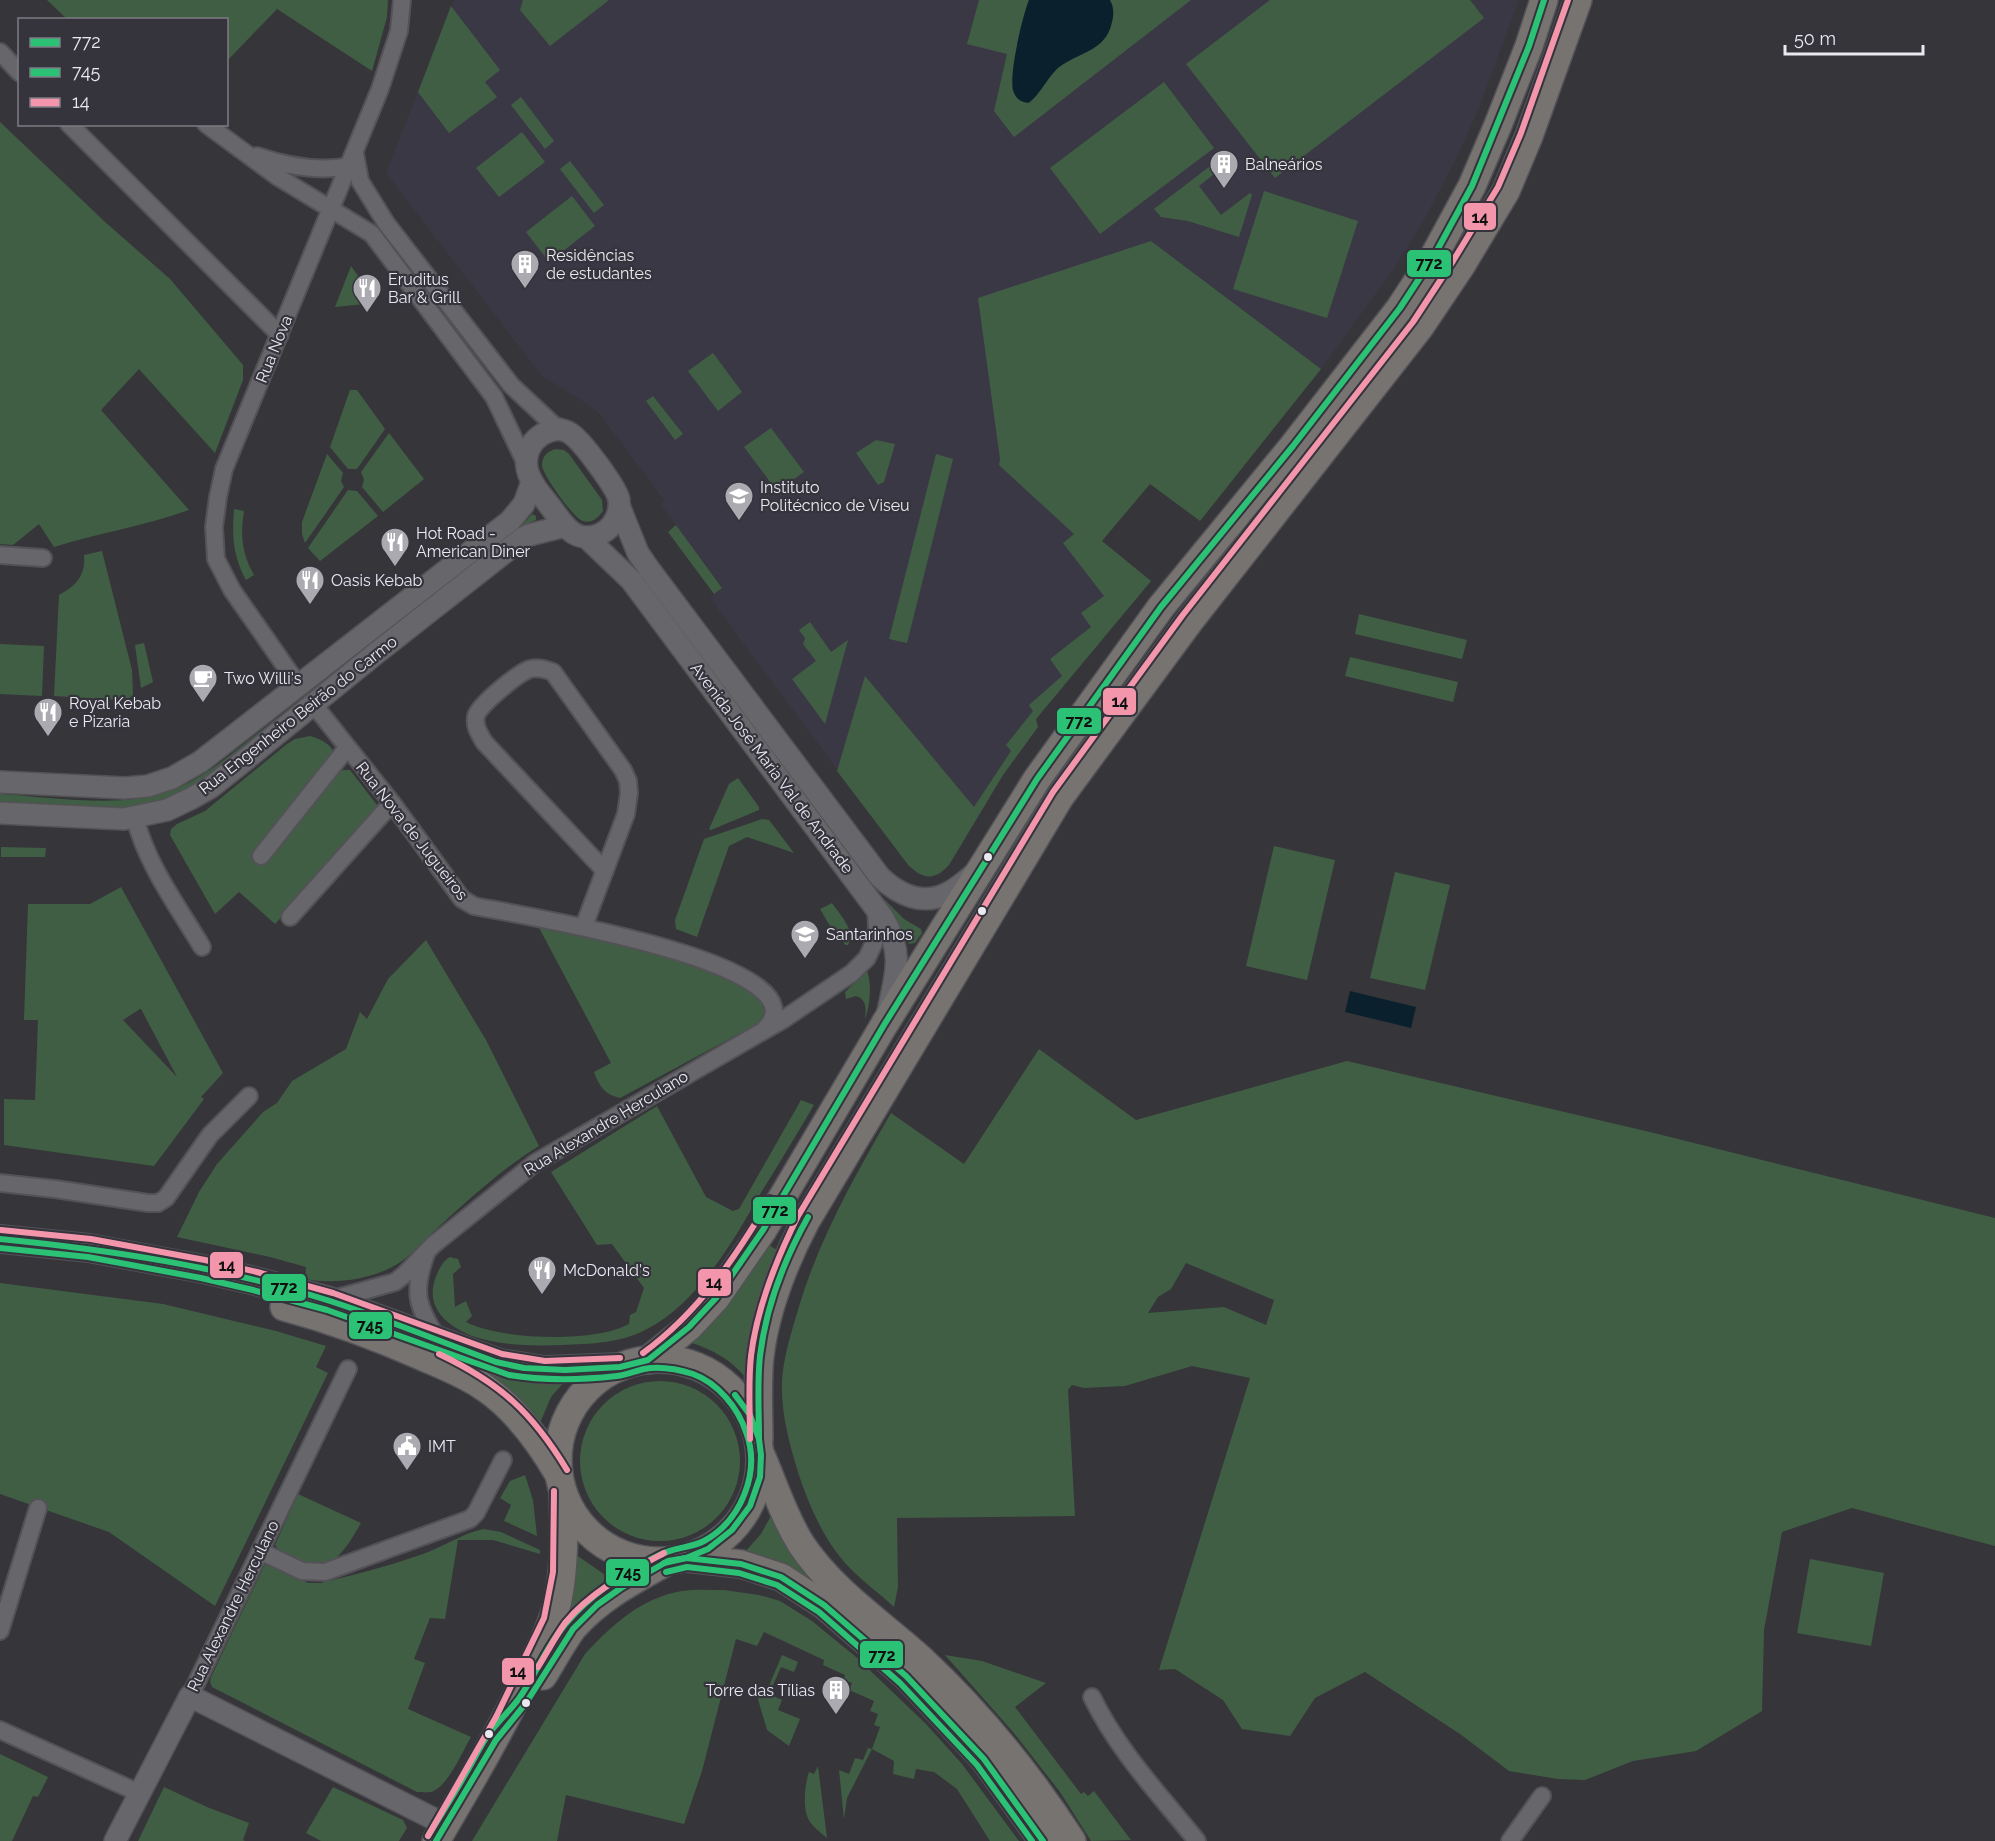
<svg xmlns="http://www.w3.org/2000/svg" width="1995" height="1841" font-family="Raleway,sans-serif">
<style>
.built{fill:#3b3845}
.green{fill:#405e44;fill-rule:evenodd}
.water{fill:#0a212d}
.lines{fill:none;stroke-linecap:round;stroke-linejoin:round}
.minor-casing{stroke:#535257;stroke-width:20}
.tertiary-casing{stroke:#535257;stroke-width:24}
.primary-casing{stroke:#535257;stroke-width:30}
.minor{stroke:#67666a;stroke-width:16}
.tertiary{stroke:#67666a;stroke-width:21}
.primary{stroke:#777371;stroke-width:27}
.bus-1-casing{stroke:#35333c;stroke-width:10}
.bus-2-casing{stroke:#35333c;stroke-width:10}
.bus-3-casing{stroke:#35333c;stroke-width:10}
.bus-1{stroke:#2bc276;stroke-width:6}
.bus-2{stroke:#2bc276;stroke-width:6}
.bus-3{stroke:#f496ab;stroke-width:6}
.bus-dot{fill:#eae9ef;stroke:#35333c;stroke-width:2}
.labels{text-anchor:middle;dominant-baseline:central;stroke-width:4.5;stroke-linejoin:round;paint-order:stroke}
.poi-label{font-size:16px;fill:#eae9ef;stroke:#35333c;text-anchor:start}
.street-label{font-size:16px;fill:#eae9ef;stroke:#35333c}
.line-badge{stroke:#35333c;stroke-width:2}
.pale-badge-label{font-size:16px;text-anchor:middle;font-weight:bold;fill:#111}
</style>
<rect width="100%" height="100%" fill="#36353a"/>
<polygon class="built" points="454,0 1519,0 1479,108 1456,159 1424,220 1393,270 1321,369 1151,241 1000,460 1151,581 1036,719 1038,727 1003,775 949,865 941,874 930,877 919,875 909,866 710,598 722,587 661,505 665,501 599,413 578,398 542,376 386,173"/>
<g class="green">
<polygon points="47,0 388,0 387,17 372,71 277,9 227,61 226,20 67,19"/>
<polygon points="523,0 609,0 550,46 520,10"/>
<polygon points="979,0 1191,0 1014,137 994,111 1007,54 967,44"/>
<polygon points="1270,0 1470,0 1484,18 1275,178 1186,64"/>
<polygon points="451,6 500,70 485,82 497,97 449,133 418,92"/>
<polygon points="1164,82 1214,148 1100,234 1050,168"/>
<polygon points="521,97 554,141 545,149 511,105"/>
<path d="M0 122 104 221 170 279 243 365V380L215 453 139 369 101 410 189 510C145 526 99 533 54 547L39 524 13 545 0 544Z"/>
<polygon points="522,132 545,162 499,197 476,168"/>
<polygon points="1222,157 1227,164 1199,186 1221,215 1250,193 1252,195 1239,237 1188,221 1161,217 1154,209"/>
<polygon points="570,161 604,205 594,213 560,169"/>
<polygon points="1264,191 1358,221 1327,318 1233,289"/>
<polygon points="572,196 595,226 549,262 526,232"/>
<path d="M1151 241 1321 369 1200 521 1150 484 1102 541 1151 581 1036 719 1038 727 1003 775 949 865C934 881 924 879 909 866L837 771 865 676 974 807 1011 751 1006 745 1033 711 1029 705 1062 676 1050 659 1091 627 1081 613 1104 596 1063 543 1074 534 999 465 1000 459 978 298Z"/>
<polygon points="351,266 375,300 365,304 335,307"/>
<polygon points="713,353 742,392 718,411 688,371"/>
<polygon points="350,390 357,390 385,429 357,469 348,469 330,447"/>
<polygon points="653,396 683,434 675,440 646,401"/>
<polygon points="771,428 804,472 777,491 744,447"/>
<polygon points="389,433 424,479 383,512 362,487 364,480 361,472"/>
<polygon points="876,440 895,444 884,482 878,485 856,453"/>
<path d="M555 449 564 450 569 454 602 500 603 511C598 518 591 524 583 521 574 519 543 475 542 466 542 456 547 452 555 449Z"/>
<polygon points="327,454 343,473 341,481 344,487 305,543 302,534 302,522"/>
<polygon points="936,454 953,459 907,643 889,639"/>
<polygon points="348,490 357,491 378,516 320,561 308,548"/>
<path d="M234 509 244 511C240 535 242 554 254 575L246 580C233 556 232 536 234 509Z"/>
<path d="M532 514 536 516V520L529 523 190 789 167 800 125 809 0 803V794C49 797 125 809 170 791 192 783 211 770 229 756L527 520Z"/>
<polygon points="676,525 722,588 714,594 668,532"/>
<path d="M102 551 132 670 133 695 127 700H120L54 696 59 595C76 586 86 575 84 555Z"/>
<polygon points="1359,614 1467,640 1462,659 1355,634"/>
<polygon points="810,622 831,652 848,640 825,724 792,679 816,661 803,644 805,638 799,630"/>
<polygon points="144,643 153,682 141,688 135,645"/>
<polygon points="0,644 44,646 42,696 0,694"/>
<polygon points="1350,657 1458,682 1453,702 1345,676"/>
<path d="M310 736C321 739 332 744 335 756L255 854 261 865 272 853 337 773 343 770H350L377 805 378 810 376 815 275 924 239 892 215 914 170 835 171 829 177 824 205 811 287 744 295 739Z"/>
<polygon points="738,778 759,807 759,810 711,830 709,829 729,784"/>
<polygon points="762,819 769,820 794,853 747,837 729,846 697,937 676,929 675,920 704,839"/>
<polygon points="1274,846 1335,860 1307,980 1246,966"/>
<polygon points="1,847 46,848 45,857 1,857"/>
<polygon points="1395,872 1450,885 1425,990 1370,978"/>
<path d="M121 887 223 1073 201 1097 204 1099 154 1166 4 1145V1099L35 1100 38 1020H24L28 904H90ZM140 1009H141L177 1077 123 1020Z"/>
<polygon points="877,892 904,919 921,929 922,933 915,943 909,944"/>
<path d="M832 903C840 915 856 930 848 945H845L837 930 833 931 820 909Z"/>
<path d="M537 924 641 947 748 984 768 1005 759 1023 620 1098C605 1095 599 1086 594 1072L611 1063Z"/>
<path d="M426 940 486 1040 539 1146C500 1170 466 1202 432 1233 422 1242 413 1253 402 1261 376 1279 336 1285 305 1279L306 1267 270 1257 177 1237 199 1192 217 1164 263 1112 277 1103 292 1081 346 1049 360 1012 367 1019 388 979Z"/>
<path d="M867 971C872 983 870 1007 865 1019 866 1010 867 999 856 996L846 999 845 992Z"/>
<path d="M1039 1049 1136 1120 1347 1061 1654 1133 1995 1218V1546L1852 1508 1782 1532 1764 1630 1762 1711 1696 1751 1633 1761 1585 1780 1558 1779 1509 1771 1460 1734 1365 1672 1315 1698 1290 1736 1242 1729 1223 1700 1175 1669 1159 1670 1250 1378 1192 1366 1125 1386 1084 1388 1072 1385 1068 1390 1075 1516 897 1518 898 1587 894 1607C877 1591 855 1576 840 1557 821 1533 807 1501 798 1472 789 1442 781 1414 782 1382 783 1361 789 1340 795 1320 816 1244 852 1181 891 1113L964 1164ZM1186 1263 1274 1300 1266 1325 1224 1307 1148 1313 1158 1297 1171 1289Z"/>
<path d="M801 1100 814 1105C797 1134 780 1162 762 1191 734 1240 699 1302 647 1329 622 1343 590 1344 562 1345 532 1346 501 1346 472 1336 445 1325 423 1306 437 1274 440 1267 444 1260 450 1257L458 1259 461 1267 453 1274 455 1307 466 1301 472 1316 466 1322C500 1340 595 1343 629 1324L630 1315 636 1312 644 1288 612 1244 597 1245 551 1172 657 1106 706 1197 733 1211 739 1209Z"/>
<path d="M761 1241 779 1251 746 1378C731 1360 714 1350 692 1343L710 1323Z"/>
<polygon points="0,1283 163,1304 276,1331 326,1346 316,1367 328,1373 215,1606 109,1532 0,1494"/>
<polygon points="469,1366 566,1380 551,1397 540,1423"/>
<circle cx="660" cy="1461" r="80"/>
<polygon points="525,1475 533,1500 537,1536 504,1521 511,1505 500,1498 510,1481"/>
<path d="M298 1494 361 1523C347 1547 330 1579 297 1562 288 1557 281 1554 275 1545Z"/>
<polygon points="773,1512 1006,1774 744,1553 761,1534"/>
<path d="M484 1529 501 1532 540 1550V1554L493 1540H458L445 1619 430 1618 414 1659 425 1663 408 1709 471 1737C462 1752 448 1787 431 1792 426 1793 422 1792 417 1792L212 1687 210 1682 211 1677 267 1560 308 1583H321C354 1575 388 1566 420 1555 442 1548 462 1533 484 1529Z"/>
<polygon points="575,1554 608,1577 577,1608 571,1618 563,1613"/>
<polygon points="1810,1559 1884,1573 1871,1646 1797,1633"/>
<path d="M724 1590 759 1595 780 1601 812 1621 856 1657 926 1724 962 1764 1019 1841H990L957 1789 934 1772 916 1769 914 1779 893 1774 894 1761 872 1749 847 1798 844 1819 839 1770 849 1774 855 1758 863 1760 868 1748 872 1749 880 1727 874 1725 878 1714 870 1711 874 1701 849 1690 852 1683 844 1680 845 1675 823 1665 824 1660 764 1632 757 1646 736 1639 702 1771 684 1824 566 1795 557 1841H472L585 1654C611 1626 642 1597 682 1591 695 1589 710 1590 724 1590Z"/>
<polygon points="782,1655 798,1662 794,1672 781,1667 769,1694 782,1700 778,1710 800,1719 789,1746 767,1730 755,1689 756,1686 768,1688"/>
<polygon points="945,1655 982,1661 1046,1683 1015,1707 1081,1794 1084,1792 1088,1796 1094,1791 1131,1840 1091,1841 1060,1792 1013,1732"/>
<polygon points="0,1754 48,1777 38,1797 33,1796 12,1841 0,1841"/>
<path d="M818 1766 827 1838C820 1832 810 1825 807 1816 803 1804 805 1784 809 1772L814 1774Z"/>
<polygon points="164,1787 207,1807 249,1823 243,1840 245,1841 138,1841"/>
<polygon points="333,1787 403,1820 407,1828 399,1841 321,1841 306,1833"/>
</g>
<g class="water">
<path d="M1029 0H1110C1114 7 1114 15 1112 22 1106 52 1078 52 1058 68 1047 78 1038 98 1028 103 1022 102 1017 100 1014 93 1007 80 1023 14 1029 0Z"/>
<polygon points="1350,991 1416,1007 1411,1028 1345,1012"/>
</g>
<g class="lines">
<g class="minor-casing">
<g id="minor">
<polyline points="0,52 20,73"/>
<polyline points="69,124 280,335"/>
<polyline points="206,124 278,177 372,234 494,397 526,464"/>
<polyline points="355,154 360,181 386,223 511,385 558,429"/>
<path d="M257 156C286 166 319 172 349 166"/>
<polyline points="0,555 43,558"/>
<polyline points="299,686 232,590 216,559 214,527 218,497 224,469 380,89 399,31 402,0"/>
<path d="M314 705 392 803 462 899 474 906C507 913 831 963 765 1029"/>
<path d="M135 818C147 865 177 905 202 947"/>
<polyline points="261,856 347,748"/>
<polyline points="290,917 392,803"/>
<path d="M584 926 626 814 629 793 628 781 623 770 553 672C545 669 537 667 530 669 518 673 479 705 476 716 474 726 479 733 484 742L605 871"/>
<polyline points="0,1183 55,1189 148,1203 158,1203 166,1198 210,1135 249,1096"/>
<path d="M426 1254C412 1292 417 1307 438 1339"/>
<polyline points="330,1300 395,1282 404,1275 433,1245 535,1163 784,1019 852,973 867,958 874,943 877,928 876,908"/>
<polyline points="260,1551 302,1571 325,1572 470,1519 476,1513 503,1460"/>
<polyline points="0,1631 38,1508"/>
<polyline points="190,1696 348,1369"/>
<path d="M1092 1697C1118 1751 1160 1795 1197 1841"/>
<polyline points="0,1730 139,1793"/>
<polyline points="1510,1841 1542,1796"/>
</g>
</g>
<g class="tertiary-casing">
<g id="tertiary">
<path d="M558 429C562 430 568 431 571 434 582 441 617 488 619 500 620 510 617 519 611 526 605 533 595 537 586 537 569 537 559 517 549 505 544 498 537 491 533 483 518 459 530 433 558 429Z"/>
<path d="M620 508 638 553 649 569 880 877C899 895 923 906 948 893 958 888 967 880 975 873"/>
<path d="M586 537 631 580 883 918C904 953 896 974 888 1011"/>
<polyline points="0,782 125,788 148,786 172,778 200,762 510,521 524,504 532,482"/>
<polyline points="0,813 124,819 167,810 192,798 211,787 235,768 374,655 523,538 529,535 565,526"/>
<polyline points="115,1841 190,1696 446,1825"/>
</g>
</g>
<g class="primary-casing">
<g id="primary">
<polyline points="0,1239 89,1248 203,1269 255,1281 330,1301 500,1363 544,1370 620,1367"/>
<path d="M284 1307C332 1320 378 1337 423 1357 444 1366 467 1375 485 1388 517 1410 540 1442 559 1475"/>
<circle cx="659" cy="1460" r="101"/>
<polyline points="648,1360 689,1327 716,1298 763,1230 884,1025 1037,779 1161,607 1293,446 1400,308 1434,256 1472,186 1498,125 1529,46 1544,0"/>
<path d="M759 1439C759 1411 757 1383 760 1356 766 1308 784 1263 806 1221L1060 797 1189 622 1420 327 1461 266 1506 191 1529 136 1578 0"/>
<path d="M762 1457C774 1485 784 1517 801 1544 832 1591 880 1622 922 1660 980 1714 1029 1775 1072 1841"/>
<polyline points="687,1558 741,1564 781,1577 824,1605 906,1676 984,1759 1043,1841"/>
<path d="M543 1676C553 1660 562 1643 573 1628 599 1598 634 1580 668 1561"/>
<path d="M436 1841C467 1788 498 1736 525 1680 537 1654 552 1628 558 1600 565 1565 564 1530 563 1495"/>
</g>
</g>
<use href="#minor" class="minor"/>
<use href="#tertiary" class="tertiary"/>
<use href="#primary" class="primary"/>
<g class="bus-1-casing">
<g id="bus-1">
<path d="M0 1239C111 1250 223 1267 330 1301 386 1319 441 1342 496 1362L524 1368 565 1370 620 1367 648 1360 689 1327 716 1298 763 1230 884 1025 1037 779 1161 607 1293 446 1400 308 1434 256 1472 186 1529 46 1544 0"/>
<path d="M759 1439C759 1411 757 1383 760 1356 766 1306 784 1260 808 1217"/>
<polyline points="664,1563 686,1558 741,1564 781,1577 824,1605 906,1676 984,1759 1043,1841"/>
<polyline points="436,1841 496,1740 526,1703 573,1629 597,1605 621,1588 668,1561 686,1558 708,1549 732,1530 750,1506 760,1477 761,1455 759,1439 750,1415 735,1395"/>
</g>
</g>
<g class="bus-2-casing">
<g id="bus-2">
<path d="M0 1248 88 1257 201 1278 253 1290 327 1310 509 1375C545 1381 581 1380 617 1376 627 1375 635 1371 644 1369 660 1366 677 1369 693 1374 718 1383 738 1408 746 1432 761 1472 741 1521 704 1541 695 1546 683 1547 673 1550 664 1552 656 1557 648 1561 619 1576 591 1595 569 1620 548 1643 537 1672 520 1697 511 1710 498 1721 488 1735 481 1745 476 1756 470 1766 457 1790 442 1813 428 1836"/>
<polyline points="666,1572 687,1567 739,1573 777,1585 819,1612 900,1683 977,1765 1032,1841"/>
</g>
</g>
<g class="bus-3-casing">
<g id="bus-3">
<polyline points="1,1230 91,1239 205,1260 257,1272 333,1293 502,1354 545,1361 620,1358"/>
<path d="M643 1353C699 1312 735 1258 770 1199"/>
<path d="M439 1354C500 1383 532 1412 567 1470"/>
<path d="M750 1439C750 1411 748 1383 751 1356 757 1307 776 1260 798 1216L1053 792 1182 616 1413 322 1453 261 1498 187 1521 133 1568 0"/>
<path d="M538 1667C547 1653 555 1637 565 1623 590 1592 629 1572 664 1553"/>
<polyline points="428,1836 496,1717 544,1618 553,1572 554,1491"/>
</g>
</g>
<use href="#bus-1" class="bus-1"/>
<use href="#bus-2" class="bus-2"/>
<use href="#bus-3" class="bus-3"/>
</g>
<defs>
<g id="building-pin" transform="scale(1.5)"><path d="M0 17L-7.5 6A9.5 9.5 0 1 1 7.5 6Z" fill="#abaab0" stroke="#35333c"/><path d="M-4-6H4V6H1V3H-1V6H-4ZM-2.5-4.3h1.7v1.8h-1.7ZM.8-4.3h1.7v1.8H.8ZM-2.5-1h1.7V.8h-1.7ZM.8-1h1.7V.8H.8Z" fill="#fff"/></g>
<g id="restaurant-pin" transform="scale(1.5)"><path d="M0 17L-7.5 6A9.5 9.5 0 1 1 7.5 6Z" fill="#abaab0" stroke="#35333c"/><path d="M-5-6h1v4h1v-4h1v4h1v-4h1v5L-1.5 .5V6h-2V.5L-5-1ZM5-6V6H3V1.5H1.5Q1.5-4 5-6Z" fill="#fff"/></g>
<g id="university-pin" transform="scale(1.5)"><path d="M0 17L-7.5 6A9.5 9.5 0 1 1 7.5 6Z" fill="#abaab0" stroke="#35333c"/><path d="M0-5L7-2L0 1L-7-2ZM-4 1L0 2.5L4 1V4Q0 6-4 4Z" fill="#fff"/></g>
<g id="cafe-pin" transform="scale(1.5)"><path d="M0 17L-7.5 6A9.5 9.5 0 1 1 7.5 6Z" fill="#abaab0" stroke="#35333c"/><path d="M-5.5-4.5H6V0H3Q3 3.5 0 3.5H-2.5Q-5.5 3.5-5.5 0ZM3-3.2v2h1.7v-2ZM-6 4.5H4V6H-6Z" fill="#fff"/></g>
<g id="school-pin" transform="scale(1.5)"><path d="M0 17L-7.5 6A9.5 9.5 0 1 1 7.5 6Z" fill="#abaab0" stroke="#35333c"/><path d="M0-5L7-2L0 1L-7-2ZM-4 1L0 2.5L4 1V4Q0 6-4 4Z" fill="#fff"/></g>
<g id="civic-pin" transform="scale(1.5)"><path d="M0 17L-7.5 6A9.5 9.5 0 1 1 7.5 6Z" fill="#abaab0" stroke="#35333c"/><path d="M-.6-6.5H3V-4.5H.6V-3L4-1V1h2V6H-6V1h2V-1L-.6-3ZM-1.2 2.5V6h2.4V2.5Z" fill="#fff"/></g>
</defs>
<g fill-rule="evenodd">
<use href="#building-pin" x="1224" y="164"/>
<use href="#building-pin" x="525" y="264"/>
<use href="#restaurant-pin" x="367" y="288"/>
<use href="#university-pin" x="739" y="496"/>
<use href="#restaurant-pin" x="395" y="542"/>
<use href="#restaurant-pin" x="310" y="580"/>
<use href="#cafe-pin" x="203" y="678"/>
<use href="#restaurant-pin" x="48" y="712"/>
<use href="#school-pin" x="805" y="934"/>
<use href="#restaurant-pin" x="542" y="1270"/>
<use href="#civic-pin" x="407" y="1446"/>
<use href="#building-pin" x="836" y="1690"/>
</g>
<g class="bus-dot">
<circle cx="988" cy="857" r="5"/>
<circle cx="982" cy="911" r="5"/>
<circle cx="526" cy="1703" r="5"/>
<circle cx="489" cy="1734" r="5"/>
</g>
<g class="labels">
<g class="poi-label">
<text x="1245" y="164">Balneários</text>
<text x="546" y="255">Residências<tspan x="546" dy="18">de estudantes</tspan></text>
<text x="388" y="279">Eruditus<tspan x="388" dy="18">Bar &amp; Grill</tspan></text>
<text x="760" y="487">Instituto<tspan x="760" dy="18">Politécnico de Viseu</tspan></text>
<text x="416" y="533">Hot Road -<tspan x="416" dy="18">American Diner</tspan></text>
<text x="331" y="580">Oasis Kebab</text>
<text x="224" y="678">Two Willi's</text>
<text x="69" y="703">Royal Kebab<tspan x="69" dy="18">e Pizaria</tspan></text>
<text x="826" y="934">Santarinhos</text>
<text x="563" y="1270">McDonald's</text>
<text x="428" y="1446">IMT</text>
<text x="815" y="1690" text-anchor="end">Torre das Tílias</text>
</g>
<g class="street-label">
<text transform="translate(274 349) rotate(-68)">Rua Nova</text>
<text transform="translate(298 715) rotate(-38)">Rua Engenheiro Beirão do Carmo</text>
<text transform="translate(772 768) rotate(53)">Avenida José Maria Val de Andrade</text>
<text transform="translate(412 831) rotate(52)">Rua Nova de Jugueiros</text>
<text transform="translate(606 1123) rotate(-31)">Rua Alexandre Herculano</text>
<text transform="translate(233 1606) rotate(-64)">Rua Alexandre Herculano</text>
</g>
</g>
<g class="line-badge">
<rect x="1463" y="202" width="34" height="29" rx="6" fill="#f496ab"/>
<rect x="1406" y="249" width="46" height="29" rx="6" fill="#2bc276"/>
<rect x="1102" y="687" width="35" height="29" rx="6" fill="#f496ab"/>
<rect x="1056" y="707" width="46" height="28" rx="6" fill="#2bc276"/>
<rect x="752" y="1196" width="45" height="29" rx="6" fill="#2bc276"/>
<rect x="209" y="1251" width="35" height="28" rx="6" fill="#f496ab"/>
<rect x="697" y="1268" width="35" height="29" rx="6" fill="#f496ab"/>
<rect x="261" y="1273" width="46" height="29" rx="6" fill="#2bc276"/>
<rect x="348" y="1311" width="45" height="29" rx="6" fill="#2bc276"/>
<rect x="605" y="1558" width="45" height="29" rx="6" fill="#2bc276"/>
<rect x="859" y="1640" width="45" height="29" rx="6" fill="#2bc276"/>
<rect x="501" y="1657" width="34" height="29" rx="6" fill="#f496ab"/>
</g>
<g class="pale-badge-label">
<text x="1480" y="223">14</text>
<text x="1429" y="269">772</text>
<text x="1120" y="707">14</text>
<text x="1079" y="727">772</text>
<text x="775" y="1216">772</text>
<text x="227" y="1271">14</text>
<text x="714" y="1288">14</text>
<text x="284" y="1293">772</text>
<text x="370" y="1331">745</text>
<text x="628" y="1578">745</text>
<text x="882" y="1661">772</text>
<text x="518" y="1677">14</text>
</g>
<rect x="18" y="18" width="210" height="108" fill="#35333c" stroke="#7d7c84" stroke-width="1.5"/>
<rect x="30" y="38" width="30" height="9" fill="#2bc276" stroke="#7d7c84" stroke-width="1.5"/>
<text x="72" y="48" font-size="18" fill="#eae9ef">772</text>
<rect x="30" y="68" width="30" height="9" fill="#2bc276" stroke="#7d7c84" stroke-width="1.5"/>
<text x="72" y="78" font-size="18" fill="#eae9ef">745</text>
<rect x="30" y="98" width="30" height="9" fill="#f496ab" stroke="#7d7c84" stroke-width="1.5"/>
<text x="72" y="108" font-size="18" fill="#eae9ef">14</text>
<path d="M1785 45v9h138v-9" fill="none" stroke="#eae9ef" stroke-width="3"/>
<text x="1794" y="45" font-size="18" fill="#eae9ef" stroke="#35333c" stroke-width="4.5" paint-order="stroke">50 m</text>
</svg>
